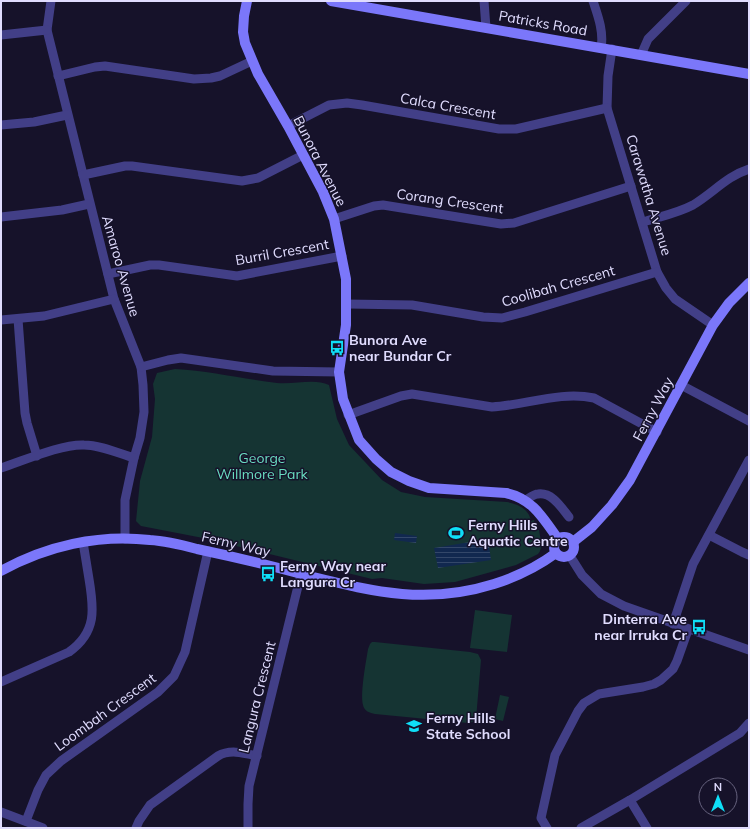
<svg xmlns="http://www.w3.org/2000/svg" width="750" height="829" font-family="Mulish,sans-serif">
<style>
.park{fill:#153433}
.water{fill:url(#water-rules)}
.lines{fill:none;stroke-linecap:round;stroke-linejoin:round}
.street{stroke:#423f87;stroke-width:9}
.secondary{stroke:#7b77fa;stroke-width:10}
.labels{text-anchor:middle;dominant-baseline:central;stroke-width:3;stroke-linejoin:round;paint-order:stroke}
.street-label{font-size:14px;fill:#e0dcfe;stroke:#16122a}
.poi-label{font-size:14px;font-weight:bold;fill:#e0dcfe;stroke:#16122a;text-anchor:start}
.park-label{font-size:14px;fill:#69ddc1;stroke:#16122a}
</style>
<defs>
<pattern id="water-rules" width="6" height="5" patternUnits="userSpaceOnUse"><rect width="6" height="5" fill="#11284f"/><path d="M0 2.5h6" fill="none" stroke="#334769"/></pattern>
</defs>
<rect width="100%" height="100%" fill="#16122a"/>
<g class="park">
<path d="M175 369C210 371 243 379 277 383 294 385 314 378 329 385L337 419 349 445 382 480 401 492 425 497 507 502C518 504 529 509 531 521L534 520 536 530H539C540 538 544 547 538 554L516 565 455 582 424 584 382 578 372 579 203 538 141 526 136 521 140 481 152 437 155 399 153 384 157 373Z"/>
<polygon points="475,610 512,615 507,652 470,648"/>
<path d="M372 642H375L470 652 478 654 481 660 476 719 472 722 468 723 375 714C370 713 364 711 363 705 360 693 366 662 368 649L370 644Z"/>
<polygon points="500,695 509,697 503,721 495,719"/>
</g>
<g class="water">
<polygon points="395,533 417,536 416,543 394,540"/>
<polygon points="488,539 491,560 438,568 434,548"/>
</g>
<g class="lines">
<g class="street">
<polyline points="51,1 47,30 114,299 141,367 143,385 144,412 140,438 134,458 125,500 125,539"/>
<polyline points="484,1 486,28"/>
<path d="M593 1C598 16 604 32 601 48"/>
<polyline points="1,35 47,30"/>
<polyline points="612,49 608,76 607,108 657,272 666,288 675,299 713,325"/>
<polyline points="641,55 648,39 686,1"/>
<polyline points="58,76 95,67 105,66 194,79 211,78 220,76 252,61"/>
<polyline points="1,125 34,122 67,115"/>
<polyline points="288,126 329,105 347,103 362,105 499,129 516,129 607,108"/>
<polyline points="83,175 125,166 132,166 242,181 258,178 303,155"/>
<polyline points="1,217 62,210 89,204"/>
<polyline points="334,219 374,206 383,205 501,224 514,223 631,186"/>
<path d="M643 222C659 217 678 213 693 205 713 193 727 176 749 169"/>
<polyline points="108,274 150,265 159,265 237,276 342,256"/>
<polyline points="347,304 412,305 483,317 502,318 525,312 657,272"/>
<polyline points="18,319 25,413 27,423 37,456"/>
<polyline points="1,320 44,316 114,299"/>
<polyline points="141,367 168,360 181,358 273,371 339,372"/>
<polyline points="681,385 749,421"/>
<path d="M348 415 401 396 412 394 492 407C526 405 560 391 594 398L657 432"/>
<path d="M1 468C23 461 61 444 84 445 100 445 118 453 134 458"/>
<path d="M526 500C529 498 534 494 538 494 552 492 561 507 569 517"/>
<polyline points="709,535 742,552 749,555"/>
<polyline points="570,556 582,575 601,594 624,606 749,650"/>
<polyline points="673,624 693,564 749,460"/>
<path d="M1 682 69 652C97 632 94 609 89 579 87 567 85 555 83 542"/>
<polyline points="630,800 647,828"/>
<polyline points="1,812 43,828"/>
<polyline points="26,821 38,790 46,775 61,761 158,692 174,676 185,652 208,551"/>
<path d="M136 828 139 821 150 805 218 756C230 749 244 753 257 756"/>
<polyline points="248,828 248,804 249,786 301,574"/>
<polyline points="547,828 541,818 555,755 578,711 584,703 599,694 643,687 654,684 661,680 673,669 677,661 688,630"/>
<polyline points="581,828 630,800 740,733 749,723"/>
</g>
<g class="secondary">
<path d="M247 1 244 16 243 32 245 43 258 74 288 126 323 192 334 219 346 279V325L339 372 343 399 359 440 376 459 391 472 409 481 429 488 506 493C533 499 543 518 558 539"/>
<polyline points="331,1 749,74"/>
<circle cx="564" cy="547" r="10"/>
<polyline points="573,542 592,527 612,505 630,480 713,325 729,303 749,283"/>
<path d="M1 571C46 546 98 534 150 540 166 541 182 545 197 549 235 557 272 566 309 576 375 592 427 605 494 584 516 577 537 567 556 553"/>
</g>
</g>
<defs>
<g id="bus-bare" transform="scale(1.2)"><path d="M-5-6H5V4H4V6H2V4H-2V6H-4V4H-5ZM-3.5-4V0h7V-4ZM-3.5 1.2v1.5H-2V1.2ZM2 1.2v1.5H3.5V1.2Z" fill="#0fdef7" stroke="#16122a" stroke-width="2.5" paint-order="stroke"/></g>
<g id="stadium-bare" transform="scale(1.2)"><path d="M0-5a6.5 5 0 1 0 0 10a6.5 5 0 1 0 0-10ZM-3.5-1.8h7v3.6h-7Z" fill="#0fdef7" stroke="#16122a" stroke-width="2.5" paint-order="stroke"/></g>
<g id="school-bare" transform="scale(1.2)"><path d="M0-5L7-2L0 1L-7-2ZM-4 1L0 2.5L4 1V4Q0 6-4 4Z" fill="#0fdef7" stroke="#16122a" stroke-width="2.5" paint-order="stroke"/></g>
</defs>
<g fill-rule="evenodd">
<use href="#bus-bare" x="337" y="348"/>
<use href="#stadium-bare" x="456" y="533"/>
<use href="#bus-bare" x="268" y="574"/>
<use href="#bus-bare" x="699" y="627"/>
<use href="#school-bare" x="414" y="726"/>
</g>
<g class="labels">
<g class="street-label">
<text transform="translate(543 23) rotate(10)">Patricks Road</text>
<text transform="translate(448 106) rotate(10)">Calca Crescent</text>
<text transform="translate(320 161) rotate(63)">Bunora Avenue</text>
<text transform="translate(649 195) rotate(73)">Carawatha Avenue</text>
<text transform="translate(450 201) rotate(8)">Corang Crescent</text>
<text transform="translate(282 252) rotate(-10)">Burril Crescent</text>
<text transform="translate(121 266) rotate(74)">Amaroo Avenue</text>
<text transform="translate(558 286) rotate(-16)">Coolibah Crescent</text>
<text transform="translate(653 409) rotate(-62)">Ferny Way</text>
<text transform="translate(236 544) rotate(13)">Ferny Way</text>
<text transform="translate(257 697) rotate(-76)">Langura Crescent</text>
<text transform="translate(105 712) rotate(-36)">Loombah Crescent</text>
</g>
<g class="poi-label">
<text x="349" y="340">Bunora Ave<tspan x="349" dy="16">near Bundar Cr</tspan></text>
<text x="468" y="525">Ferny Hills<tspan x="468" dy="16">Aquatic Centre</tspan></text>
<text x="280" y="566">Ferny Way near<tspan x="280" dy="16">Langura Cr</tspan></text>
<text x="687" y="619" text-anchor="end">Dinterra Ave<tspan x="687" dy="16">near Irruka Cr</tspan></text>
<text x="426" y="718">Ferny Hills<tspan x="426" dy="16">State School</tspan></text>
</g>
<g class="park-label">
<text x="262" y="458">George<tspan x="262" dy="16">Willmore Park</tspan></text>
</g>
</g>
<rect width="750" height="829" fill="none" stroke="#e0dcfe" stroke-width="4"/>
<g transform="translate(718 797)"><circle r="19" fill="#16122a" stroke="#67637f"/>
<path d="M0-3L7 15L0 10L-7 15Z" fill="#0fdef7"/>
<text y="-6" font-size="11" font-weight="bold" text-anchor="middle" fill="#e0dcfe">N</text>
</g>
</svg>
